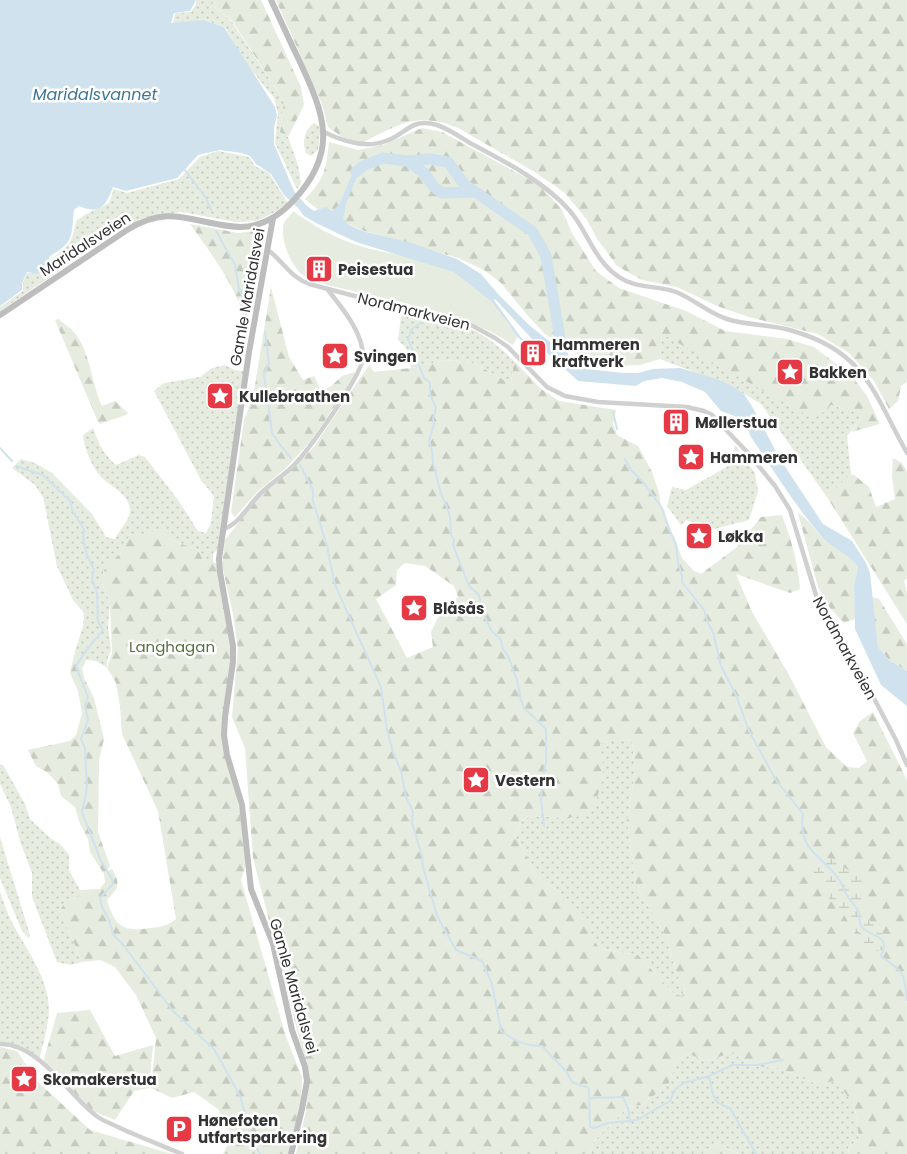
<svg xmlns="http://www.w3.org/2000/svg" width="907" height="1154" font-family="Poppins,sans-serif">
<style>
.grass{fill:url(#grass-dots)}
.forest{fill:url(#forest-firs);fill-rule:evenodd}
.wetland{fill:url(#wetland-marsh)}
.garden{fill:#e6ecdf}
.water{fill:#cfe2ee}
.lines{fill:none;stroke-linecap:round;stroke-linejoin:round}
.stream{stroke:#cfe2ee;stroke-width:2}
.river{stroke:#cfe2ee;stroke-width:11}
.street{stroke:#d0d0d0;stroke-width:4.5}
.secondary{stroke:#bdbdbd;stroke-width:6}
.labels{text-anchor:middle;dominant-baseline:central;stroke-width:5;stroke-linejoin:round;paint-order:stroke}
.street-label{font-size:15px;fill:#333;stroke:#fff}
.poi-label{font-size:15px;font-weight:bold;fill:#333;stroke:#fff;text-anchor:start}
.park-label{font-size:15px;fill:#56703f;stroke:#fff}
.water-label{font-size:16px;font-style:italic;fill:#3f7597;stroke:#fff}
</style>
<defs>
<pattern id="grass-dots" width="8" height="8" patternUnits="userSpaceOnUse" patternTransform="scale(1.25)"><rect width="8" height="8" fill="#e6ecdf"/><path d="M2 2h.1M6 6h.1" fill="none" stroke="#c6cbc0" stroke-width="1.8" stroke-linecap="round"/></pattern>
<pattern id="forest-firs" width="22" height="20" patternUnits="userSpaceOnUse" patternTransform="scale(1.25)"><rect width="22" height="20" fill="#e6ecdf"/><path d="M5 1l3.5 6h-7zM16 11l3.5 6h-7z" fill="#c6cbc0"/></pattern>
<pattern id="wetland-marsh" width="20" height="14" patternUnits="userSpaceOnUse" patternTransform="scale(1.25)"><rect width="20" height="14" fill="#e6ecdf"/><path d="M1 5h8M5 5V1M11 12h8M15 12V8" fill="none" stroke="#c6cbc0"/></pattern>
</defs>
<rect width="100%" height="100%" fill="#fff"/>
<g class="grass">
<polygon points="196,0 212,0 214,6 232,22 284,101 280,132 288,137 298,165 301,183 297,189 275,143 278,113 274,98 245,62 225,27 204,20 173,25 175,13 191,12 196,5"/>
<path d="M314 123 319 126 320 133 318 150 311 156 306 153C302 142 304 130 314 123Z"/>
<path d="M218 151 249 157 255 166 269 173 288 203 273 213 256 221 236 222 182 212 143 218 119 230 0 311V307L23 291V282L27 273C40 274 48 271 51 259 70 246 72 243 76 221 86 213 97 209 109 203L114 189 127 193 179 179 200 157Z"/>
<path d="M402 310C429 317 461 321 484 336 495 343 505 352 514 361L511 384 474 363 445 360 411 368 406 348 398 340Z"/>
<polygon points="662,334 715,362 822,413 830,405 861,413 858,422 847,436 851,474 827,497 761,404 733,387 660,359"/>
<path d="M225 365 234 370 244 371 218 550 213 553V562L205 564 198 550 171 540 160 529 147 534 130 535 122 551 104 570 102 583 110 603 108 627 111 650 107 660V666L106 667 96 661 86 660 74 655 83 626 84 613 73 600 57 566 43 497 35 485 12 468 21 459 35 463 52 473 92 514 106 537 115 539C119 531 129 520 130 512 131 495 111 487 101 477 92 467 84 448 83 435L93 428C98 443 104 455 116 465L139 455 145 457 178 500 198 531 206 533 211 523 214 496 201 480 154 391 164 383 200 377 212 368Z"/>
<polygon points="735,445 755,473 758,491 749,520 714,529 686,520 681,525 667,506 672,487 686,490 730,465"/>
<polygon points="623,736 632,741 635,771 627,821 636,886 666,936 676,973 685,988 682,996 674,994 638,955 600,949 563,895 537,876 515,835 523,819 532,816 569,818 603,766 599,752 600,744"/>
<polygon points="0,764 3,765 25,804 30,819 50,838 60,844 69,855 69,870 80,890 78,897 65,903 60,910 82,962 71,965 57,962 32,897 32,873 20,841 11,807 0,784"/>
<polygon points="0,837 30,935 29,938 22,931 0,878"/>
<path d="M0 892C4 902 7 914 13 924 27 951 49 978 49 1011 48 1028 43 1044 39 1060 26 1050 17 1042 0 1043Z"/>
<polygon points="733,1052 753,1066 778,1068 819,1085 836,1079 855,1107 859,1139 848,1148 849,1154 738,1154 718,1143 704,1151 703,1154 591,1154 593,1142 628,1107 641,1105 668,1085 677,1060 688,1054 708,1061"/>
</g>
<g class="forest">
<polygon points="212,0 261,0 301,87 304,105 288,137 280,132 284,101 233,22 214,6"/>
<path d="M276 0H907V382L901 386 898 401 889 409 874 381 849 353 818 334 749 317 717 306 677 287 642 280 617 266 596 237 587 220 565 193 533 171 458 128C416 111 398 125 360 144L342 137 328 127 322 104Z"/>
<path d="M422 128 442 132 541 186 562 210 572 233 596 271 619 288 686 311 725 331 787 339 814 347 852 376 867 396 880 424 851 432 858 422 860 413 831 405 822 413 808 416 662 334 660 359 640 365 603 366 587 360 545 334 528 316 501 283 484 270 458 258 361 230 321 212 305 199C325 179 326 169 329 142L358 150 383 145Z"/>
<path d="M190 224 238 233 254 231 264 244 251 314 244 317C234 283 210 252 190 224Z"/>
<polygon points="271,287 289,357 303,380 314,376 321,390 330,387 342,376 355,372 353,380 310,442 285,469 258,491 235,517 231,512 244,420 253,397"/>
<path d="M59 319C63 324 70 327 74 332 91 353 91 382 102 406L115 401 128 413 126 415 100 424 98 422 55 320Z"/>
<path d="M445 360 474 363 511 384 514 361 540 388 559 401 616 410 613 424 617 435 638 446 652 472 659 493 661 505 682 558 694 571 701 574 737 547 761 517 782 515C791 539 798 562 800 589L790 593 736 574 751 610 789 675 826 747 847 767 859 768 867 761 853 733 860 721 873 712 907 780V1154H849L848 1148 859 1139 855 1107 836 1080 819 1085 778 1068 753 1066 733 1052 708 1061 688 1054 677 1060 668 1085 641 1105 628 1107 593 1142 591 1154H296L306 1111 309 1076 253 858 245 748 232 717 238 649 233 614 222 565 225 540 260 495 288 472 313 448 369 365 374 372 411 368ZM405 563 425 566 454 586 458 597 439 616 431 632 433 647 407 658 376 599 396 585 397 570ZM623 737 632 741 635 771 627 821 636 886 666 936 676 973 685 988 682 996 674 994 638 955 600 949 589 933 591 922 563 895 537 876 515 835 523 819 532 816 569 818 591 812C597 800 605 777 603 764 602 757 599 752 600 744Z"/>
<polygon points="893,458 902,463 907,471 907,578 904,581 907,593 907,624 827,497 851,474 854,475 869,487 876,507 895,499 892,476"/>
<path d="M798 513C809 520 814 529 823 538 834 549 849 554 858 567L854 585 855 619 844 623 830 608 818 587Z"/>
<path d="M160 529 171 540 198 550 205 564 213 562 221 565 233 646 225 746 240 813 246 865 241 880 286 1037 302 1077 301 1105 291 1154H223L228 1144 231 1133 218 1109 194 1092 172 1098 151 1088 156 1038 136 995 115 967 100 960 82 962 60 910 65 903 78 897 80 890 100 889 105 882 104 874 90 852 88 839 80 824 75 807 61 796 58 784 48 773 36 766 28 750 70 741 76 735 82 713 78 691 70 673 74 655 86 660 82 669 85 680 94 698 104 739 99 760 98 832 110 866 105 873 112 869C121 885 119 887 107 900 115 927 123 932 150 928 161 927 167 926 176 919L158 811 122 734 120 706 116 683 107 668 112 654 110 603 102 583 104 570 122 551 130 535 147 534Z"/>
<polygon points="872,597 879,599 907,644 907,671 889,660 878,647"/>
<polygon points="90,1010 115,1056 153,1045 149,1088 134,1091 115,1120 91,1110 43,1063 57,1013"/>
<polygon points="0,1047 17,1051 37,1081 90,1130 172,1154 0,1154"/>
<polygon points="718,1143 738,1154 703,1154 704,1151"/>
</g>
<path class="wetland" d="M830 858 848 870 858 872C860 876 863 882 863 887 863 896 860 902 864 911 870 924 882 931 888 943L886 949 874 952 866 946 858 931 853 929C845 919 841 905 829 899L826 891 812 870 814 864 822 859Z"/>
<path class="garden" d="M293 211C313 225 334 238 357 245 395 258 437 254 470 280 489 295 504 315 518 335L513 345C468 314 410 305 358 292 341 288 321 285 306 277 292 270 279 239 284 223 286 219 291 215 293 211Z"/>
<path class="water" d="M0 0H196L190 11 174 13 171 23 204 20 224 27 275 107 277 115 274 127V144L294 191 306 205 314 211 326 207 331 211C343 208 347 178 357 168 360 165 364 163 367 161L369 166 358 174 347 201 343 218 349 225 362 231 412 243 457 259 481 274 498 294 529 325 565 354 587 369 624 373H638L653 369 680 368 720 380 732 386 744 394 753 408 780 459 823 524 852 541 866 563 870 573 878 647 889 660 907 671V706L881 685 855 629 854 585 858 567C849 554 833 549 823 538 796 507 774 471 751 437L746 424 740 418 721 411 705 392 682 382 662 378 644 381 636 386 578 381 532 339 495 299 494 300 496 303 520 336H516L510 325 491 301 454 272 356 242 318 224 304 216 298 208 284 195 271 174 256 164 250 156 242 153 220 150 198 155 177 178 126 191 113 187C106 206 100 215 79 206L74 210C71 236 75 242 50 256L47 265 38 274 27 272 22 283V290L0 306Z"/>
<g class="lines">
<g class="stream">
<polyline points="185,170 206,198 211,210"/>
<polyline points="216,231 235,265 239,289 248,309"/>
<polyline points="427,319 412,329 408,339 424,378 430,383 430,394 436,408 433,419 434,424 429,441 432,450 433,463 441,494 447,507 450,517 451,535 454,539 453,545 467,581 470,587 478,594 480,598 480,606 491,630 501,640 503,649 508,656 517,680 521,700 524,708 546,729 546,762 542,781 541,799 544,826"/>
<polyline points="265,332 269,363 264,374 272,433 281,446 291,458"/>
<polyline points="518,336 543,359"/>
<polyline points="613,412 617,429"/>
<polyline points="0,448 12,461"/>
<path d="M625 459 631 470 644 483 662 508 669 529 676 544 678 563 682 575V582L704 610 708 623 713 632 721 666 736 695 749 731 776 780 803 814C797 852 824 856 840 881 843 886 844 891 847 895 850 901 856 906 858 911 860 916 859 922 861 926 869 938 892 933 881 956 904 973 904 971 907 1000"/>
<path d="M300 465 313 490V501L327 546 335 585 381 687 387 730 393 752 401 771 406 797 413 812 412 823 422 856 423 867 437 916 456 950 482 961 492 984 501 1031C516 1041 523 1046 542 1046L566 1071 572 1082 589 1088 590 1127 594 1128 608 1123 637 1120 670 1101 676 1088 684 1083 709 1076 732 1065H757L783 1060"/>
<path d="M16 466 43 475 71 502 72 510 84 529 83 536 84 543 87 555 94 570 92 579 97 593 98 622 103 630C94 642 82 653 76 667L88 697 85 705 88 720 81 739 85 748 87 788 82 812 101 861 112 879 113 884 100 898 102 907 109 920 113 934 124 946 173 1011 214 1049 240 1096 253 1142 260 1154"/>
<path d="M709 1076C713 1093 711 1103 730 1108L756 1154"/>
<polyline points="590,1098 623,1097 629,1111 630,1122"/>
</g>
<g class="river">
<polyline points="408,161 424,173 434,187 442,193 474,192"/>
<polyline points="356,172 363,166 383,158 408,161 430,159 448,162 464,184 533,232 546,256 564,362"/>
</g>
<g class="street">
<path d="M324 132C342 141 365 149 386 141 406 134 412 117 437 125 449 129 460 137 470 143 504 161 545 182 570 211 588 232 595 262 619 277 636 289 657 285 676 292 694 299 708 313 727 319 748 326 772 324 793 331 866 352 874 394 907 453"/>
<path d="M268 250C283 261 290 277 309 284L412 311 454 319 473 326 495 338 508 347 547 387 565 396 598 402 687 407 704 411 712 415 749 454 775 486 790 510 819 605 858 668 896 740 907 765"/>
<path d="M223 529C240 524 248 505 261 493 271 483 283 476 293 466 308 451 362 376 363 357 363 332 342 308 328 290"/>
<path d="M0 1044C38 1043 67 1093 94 1114 100 1120 110 1123 118 1127 139 1137 161 1145 182 1154"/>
</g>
<g class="secondary">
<polyline points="273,218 249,352 219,559 220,572 233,646 233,662 225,717 224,735 227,755 242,805 251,889 273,944 292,1030 305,1067 307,1081 302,1109 291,1154"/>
<path d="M0 315 127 230C172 202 194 225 240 227 262 227 279 216 293 201 339 152 325 116 300 62 290 42 281 21 271 0"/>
</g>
</g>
<defs>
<g id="building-square" transform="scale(1.4375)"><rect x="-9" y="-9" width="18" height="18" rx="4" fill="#e63946" stroke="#fff"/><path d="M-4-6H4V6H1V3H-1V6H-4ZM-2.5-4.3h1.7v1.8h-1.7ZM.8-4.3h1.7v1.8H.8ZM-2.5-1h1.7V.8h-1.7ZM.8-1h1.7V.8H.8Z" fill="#fff"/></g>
<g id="sight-square" transform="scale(1.4375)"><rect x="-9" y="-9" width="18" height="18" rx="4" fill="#e63946" stroke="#fff"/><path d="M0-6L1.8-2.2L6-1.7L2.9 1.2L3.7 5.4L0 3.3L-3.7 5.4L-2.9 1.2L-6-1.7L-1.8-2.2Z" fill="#fff"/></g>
<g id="parking-square" transform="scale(1.4375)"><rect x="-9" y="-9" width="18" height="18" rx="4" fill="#e63946" stroke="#fff"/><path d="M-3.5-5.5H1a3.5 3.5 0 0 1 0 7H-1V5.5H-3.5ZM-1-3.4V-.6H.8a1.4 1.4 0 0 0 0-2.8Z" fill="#fff"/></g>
</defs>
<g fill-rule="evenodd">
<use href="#building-square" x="319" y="269"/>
<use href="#building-square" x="533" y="353"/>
<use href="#sight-square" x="335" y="356"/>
<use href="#sight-square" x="790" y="372"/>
<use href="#sight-square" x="220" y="396"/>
<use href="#building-square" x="676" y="422"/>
<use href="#sight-square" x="691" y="457"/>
<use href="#sight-square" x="699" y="536"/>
<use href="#sight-square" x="414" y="608"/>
<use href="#sight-square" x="476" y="780"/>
<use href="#sight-square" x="24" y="1079"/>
<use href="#parking-square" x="179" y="1129"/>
</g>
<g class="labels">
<g class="street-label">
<text transform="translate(85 244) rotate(-33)">Maridalsveien</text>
<text transform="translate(247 297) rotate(-80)">Gamle Maridalsvei</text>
<text transform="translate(414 311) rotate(14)">Nordmarkveien</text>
<text transform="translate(845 648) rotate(61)">Nordmarkveien</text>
<text transform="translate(294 986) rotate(74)">Gamle Maridalsvei</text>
</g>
<g class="poi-label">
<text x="338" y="269">Peisestua</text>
<text x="552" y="344">Hammeren<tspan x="552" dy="17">kraftverk</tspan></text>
<text x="354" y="356">Svingen</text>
<text x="809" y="372">Bakken</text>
<text x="239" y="396">Kullebraathen</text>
<text x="695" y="422">Møllerstua</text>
<text x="710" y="457">Hammeren</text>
<text x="718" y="536">Løkka</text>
<text x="433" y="608">Blåsås</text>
<text x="495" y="780">Vestern</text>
<text x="43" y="1079">Skomakerstua</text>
<text x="198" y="1120">Hønefoten<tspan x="198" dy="17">utfartsparkering</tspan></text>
</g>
<g class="park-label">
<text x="172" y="646">Langhagan</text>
</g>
<g class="water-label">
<text x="95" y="94">Maridalsvannet</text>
</g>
</g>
</svg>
